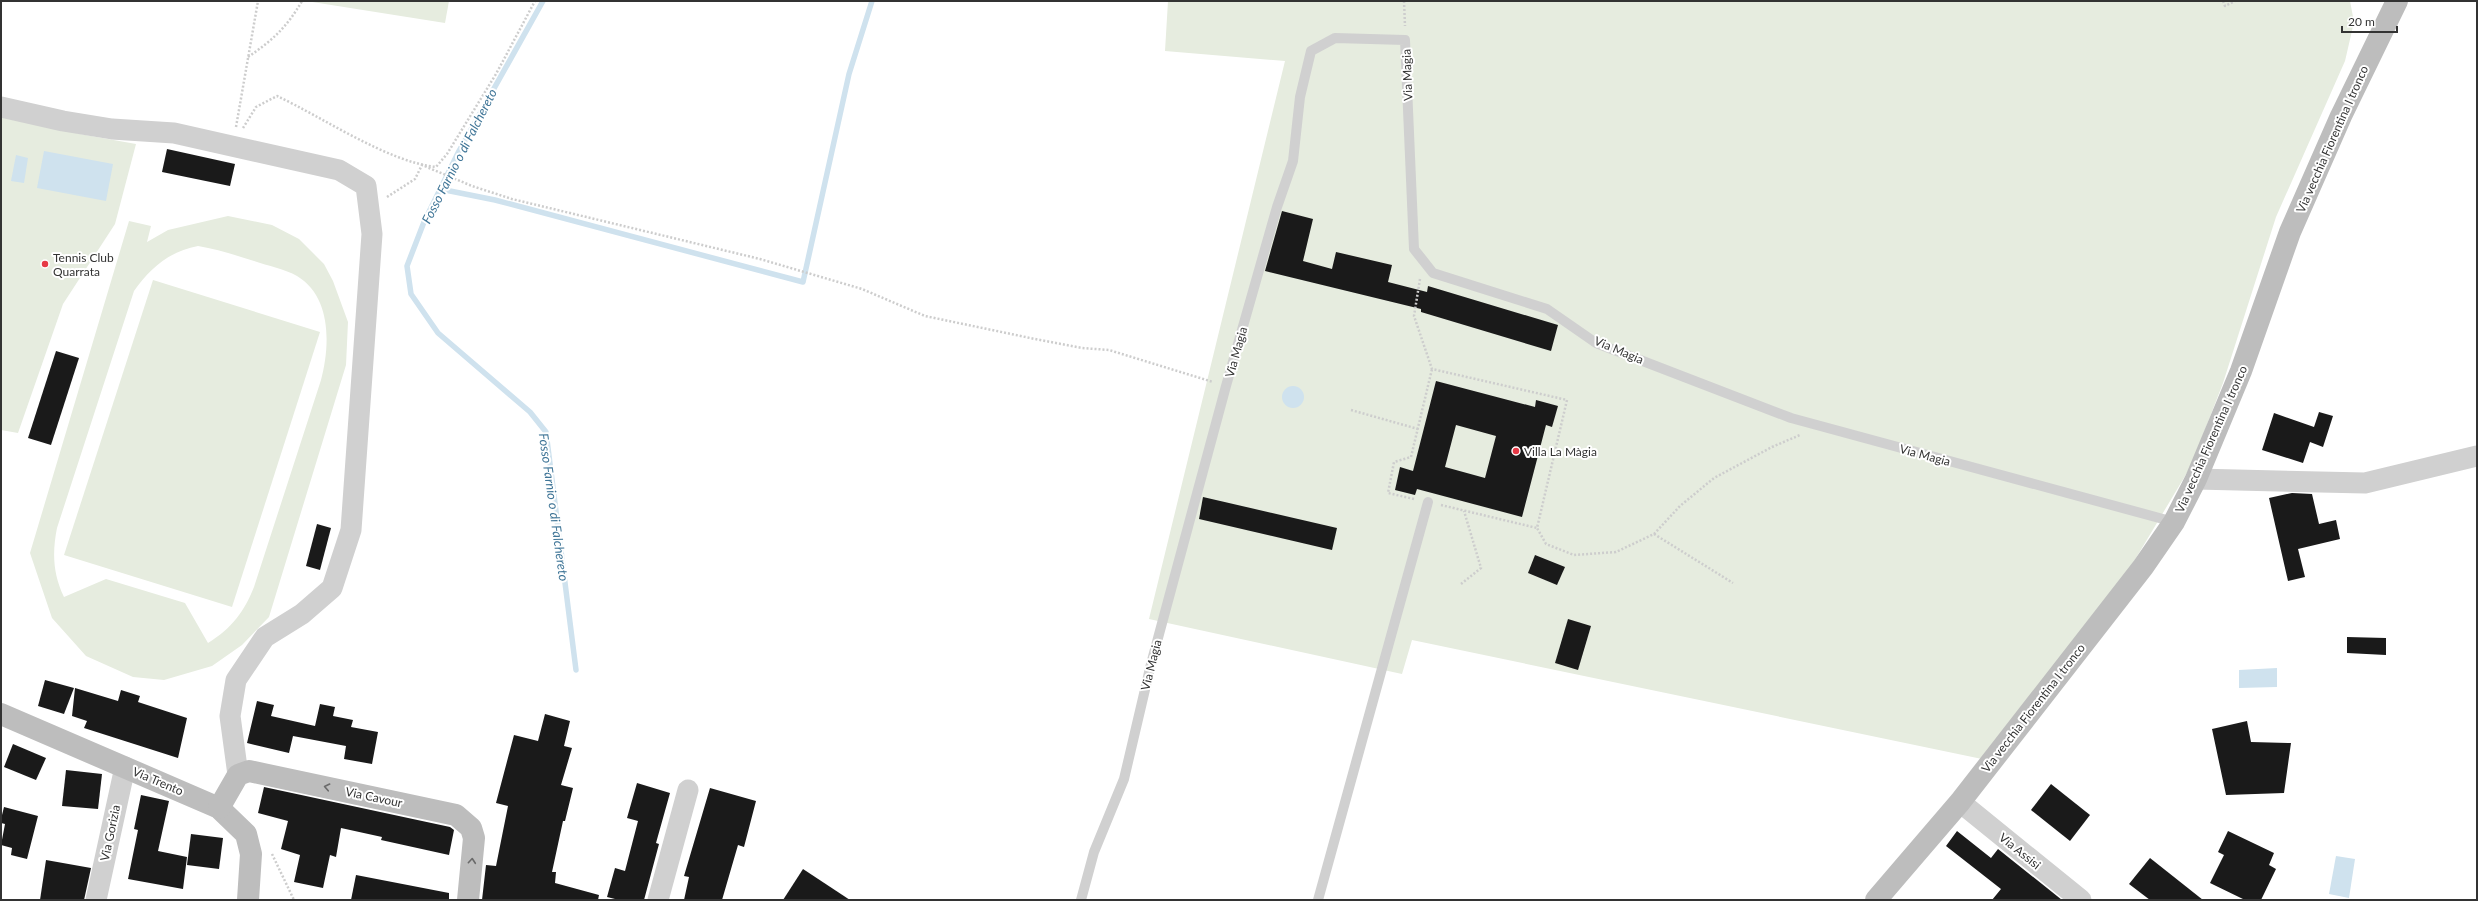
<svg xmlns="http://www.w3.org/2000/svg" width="2478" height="901" font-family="Lato,sans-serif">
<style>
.green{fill:#e6ecdf;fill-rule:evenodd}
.water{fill:#cfe2ee}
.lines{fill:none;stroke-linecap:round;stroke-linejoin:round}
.stream{stroke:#cfe2ee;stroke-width:5.5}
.building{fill:#1a1a1a;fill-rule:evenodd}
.path{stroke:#cdcdcd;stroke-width:2.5;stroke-dasharray:2 2;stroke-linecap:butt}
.lane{stroke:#d0d0d0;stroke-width:10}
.street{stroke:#d0d0d0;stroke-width:21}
.secondary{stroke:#bdbdbd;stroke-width:22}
.oneway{stroke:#6a6a6a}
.poi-dot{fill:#e63946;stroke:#fff;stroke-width:1.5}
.labels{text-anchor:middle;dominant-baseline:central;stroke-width:4;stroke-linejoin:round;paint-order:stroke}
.street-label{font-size:12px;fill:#333;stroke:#fff}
.poi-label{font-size:12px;fill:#333;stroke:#fff;text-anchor:start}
.water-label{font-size:13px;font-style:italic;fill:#3f7597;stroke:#fff}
</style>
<rect width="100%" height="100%" fill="#fff"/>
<g class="green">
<polygon points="306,1 449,1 445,23"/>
<polygon points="1168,1 2350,1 2354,22 2345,61 2276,217 2223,383 2191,466 2133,563 1982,759 1412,640 1402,674 1149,619 1285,61 1165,51"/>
<polygon points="1,114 80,134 136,144 115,224 63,304 18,433 1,430"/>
<path d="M228 216 272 225 299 239 324 264 333 281 348 322 346 365 269 617 242 645 212 666 164 680 133 677 86 656 52 618 30 553 129 221 151 226 147 242 168 230ZM198 246C217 249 235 255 254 261 268 266 285 269 297 276 332 297 330 346 321 380L254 587C244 612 232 628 208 643L185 603 106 579 64 597C53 574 52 553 57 528L134 291C150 268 170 251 198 246Z"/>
<polygon points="153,280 320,332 232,607 64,555"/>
</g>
<g class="water">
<polygon points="44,151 113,164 106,201 37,188"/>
<polygon points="16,155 28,158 24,183 11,181"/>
<circle cx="1293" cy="397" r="11"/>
<polygon points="2277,668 2277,687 2239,688 2239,670"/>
<polygon points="2336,856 2355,859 2349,898 2329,894"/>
</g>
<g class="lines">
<g class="stream">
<polyline points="543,1 459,151 424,222 407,266 411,294 438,333 530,412 546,432 576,670"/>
<polyline points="440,189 495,200 803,282 849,74 872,1"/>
</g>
</g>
<g class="building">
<polygon points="167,149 235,164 230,186 162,172"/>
<polygon points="1282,211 1313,219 1303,261 1332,269 1336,252 1392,265 1388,282 1427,292 1428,286 1558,325 1551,351 1421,312 1421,309 1265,271"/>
<polygon points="56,351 79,358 51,445 28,438"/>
<path d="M1436 381 1535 407 1536 400 1558 406 1552 427 1546 425 1522 517 1417 489 1415 495 1395 490 1400 467 1413 471ZM1456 425 1496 436 1485 478 1445 467Z"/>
<polygon points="2319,412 2333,416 2323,447 2310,442 2303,463 2262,450 2274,413 2314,427"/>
<polygon points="2292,493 2312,494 2319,524 2336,520 2340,539 2298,549 2305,577 2288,581 2269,498"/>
<polygon points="1203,497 1337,528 1332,550 1199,519"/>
<polygon points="317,524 331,528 320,570 306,566"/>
<polygon points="1535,555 1565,567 1557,585 1528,573"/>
<polygon points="1568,619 1591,626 1578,670 1555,663"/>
<polygon points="2347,637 2386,638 2386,655 2347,653"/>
<polygon points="45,680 74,688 64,714 38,706"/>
<polygon points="75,688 118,701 121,690 140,696 138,702 187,718 178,758 84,728 87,721 72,716"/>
<polygon points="257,701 274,705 271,716 315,726 320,704 335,707 333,716 353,720 351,727 378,732 372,764 344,759 346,746 293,736 289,753 247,743"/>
<polygon points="545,714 570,721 564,746 572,748 561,785 573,788 565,821 563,821 552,872 556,872 555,883 599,895 598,900 482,900 486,865 496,866 508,806 496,803 514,735 538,741"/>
<polygon points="2247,721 2251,742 2291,743 2284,793 2226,795 2212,729"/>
<polygon points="13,744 46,758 36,780 4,767"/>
<polygon points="66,770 102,774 98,809 62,806"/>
<polygon points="637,783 670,793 656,843 659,844 644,900 619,900 607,897 615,868 625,871 638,821 627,818"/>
<polygon points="2051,784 2090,815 2070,841 2031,810"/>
<polygon points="264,787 450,827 454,830 449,855 381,840 382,837 341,828 336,857 330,855 323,888 294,882 300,855 281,849 288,821 258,813"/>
<polygon points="710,788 756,801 744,847 738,845 722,900 684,900 689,877 684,876"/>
<polygon points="141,795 169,801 158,851 187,857 183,889 128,879 138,830 134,829"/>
<polygon points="4,807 38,816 27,859 11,855 12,848 1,845 5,824 1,823 1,819"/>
<polygon points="1957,831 1991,858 1998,849 2062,900 1992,900 2001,889 1946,846"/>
<polygon points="2228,831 2274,853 2269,865 2276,869 2261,900 2245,900 2210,883 2224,855 2218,852"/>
<polygon points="191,834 223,838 219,869 187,865"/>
<polygon points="2150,858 2203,900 2150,900 2129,884"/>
<polygon points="46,860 91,868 84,900 40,900"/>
<polygon points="803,869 850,900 783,900"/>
<polygon points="356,875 449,893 449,900 351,900"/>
</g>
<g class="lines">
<g class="path">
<polyline points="1404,1 1405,26"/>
<polyline points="2223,1 2225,6 2235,1"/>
<path d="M248 57C273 40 287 27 302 1"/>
<polyline points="236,127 258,1"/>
<path d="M243 128 256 107 277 96C322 117 388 162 436 167L447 154 496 74 535 1"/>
<polyline points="387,197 415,179 422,165 472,186 512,199 760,259 862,289 925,316 1035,339 1082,348 1109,350 1213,382"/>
<polyline points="1420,279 1414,316 1432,369 1567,400 1537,528 1546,544 1574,555 1616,552 1654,534 1680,506 1714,478 1772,447 1800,435"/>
<polyline points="1351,410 1418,429"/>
<polyline points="1414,499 1388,493 1394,462 1411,457 1432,369"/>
<polyline points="1441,505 1537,528"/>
<polyline points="1654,534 1733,583"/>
<polyline points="1461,584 1481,568 1464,511"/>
<polyline points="272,854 294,900"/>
</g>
<g class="lane">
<polyline points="1081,900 1094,852 1124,779 1151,664 1226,386 1277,207 1293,161 1300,97 1311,51 1335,38 1405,40 1414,249 1433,273 1547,309 1596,343 1791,418 2174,522"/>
<polyline points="1318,900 1428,502"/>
</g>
<g class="street">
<polyline points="1,107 63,121 112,129 174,133 339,170 366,186 372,234 351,530 332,588 302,614 265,637 236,680 230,716 238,775"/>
<polyline points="2196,479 2365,483 2477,456"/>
<polyline points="1960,802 2081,900"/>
<polyline points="96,900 125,767"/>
<polyline points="658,900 688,790"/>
</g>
<g class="secondary">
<polyline points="1,714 219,808 246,834 251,854 248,900"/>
<polyline points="219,808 238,775 249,771 456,815 471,828 474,838 468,900"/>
<polyline points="1876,900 1960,802 2143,567 2174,522 2196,479 2241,371 2290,232 2341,116 2397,1"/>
</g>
</g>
<defs><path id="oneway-chevron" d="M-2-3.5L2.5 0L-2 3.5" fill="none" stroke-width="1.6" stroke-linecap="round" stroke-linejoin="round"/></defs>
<g class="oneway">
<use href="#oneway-chevron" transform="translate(327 787) rotate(-168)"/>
<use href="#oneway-chevron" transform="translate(472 861) rotate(-85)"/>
</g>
<g class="poi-dot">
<circle cx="45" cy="264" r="4"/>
<circle cx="1516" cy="451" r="4"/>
</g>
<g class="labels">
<g class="street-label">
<text transform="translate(1407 75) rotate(-92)">Via Magia</text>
<text transform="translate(2332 139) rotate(-66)">Via vecchia Fiorentina I tronco</text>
<text transform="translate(1619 350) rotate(23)">Via Magia</text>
<text transform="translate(1236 352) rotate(-74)">Via Magia</text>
<text transform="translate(2211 439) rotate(-66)">Via vecchia Fiorentina I tronco</text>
<text transform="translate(1925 455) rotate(15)">Via Magia</text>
<text transform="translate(1151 665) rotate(-76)">Via Magia</text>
<text transform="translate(2033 708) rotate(-52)">Via vecchia Fiorentina I tronco</text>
<text transform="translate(158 781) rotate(23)">Via Trento</text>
<text transform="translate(374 797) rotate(12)">Via Cavour</text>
<text transform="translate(110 833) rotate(-78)">Via Gorizia</text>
<text transform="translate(2020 851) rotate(39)">Via Assisi</text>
</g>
<g class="poi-label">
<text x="53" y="257">Tennis Club<tspan x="53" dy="14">Quarrata</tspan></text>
<text x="1524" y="451">Villa La Màgia</text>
</g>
<g class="water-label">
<text transform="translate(459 156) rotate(-63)">Fosso Farnio o di Falchereto</text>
<text transform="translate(554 507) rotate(82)">Fosso Farnio o di Falchereto</text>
</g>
</g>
<rect width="2478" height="901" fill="none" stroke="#333333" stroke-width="4"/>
<path d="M2342 26v6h55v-6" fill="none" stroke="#333333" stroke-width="2"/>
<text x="2348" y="26" font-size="12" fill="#333333" stroke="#ffffff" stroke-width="3" paint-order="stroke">20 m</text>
</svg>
